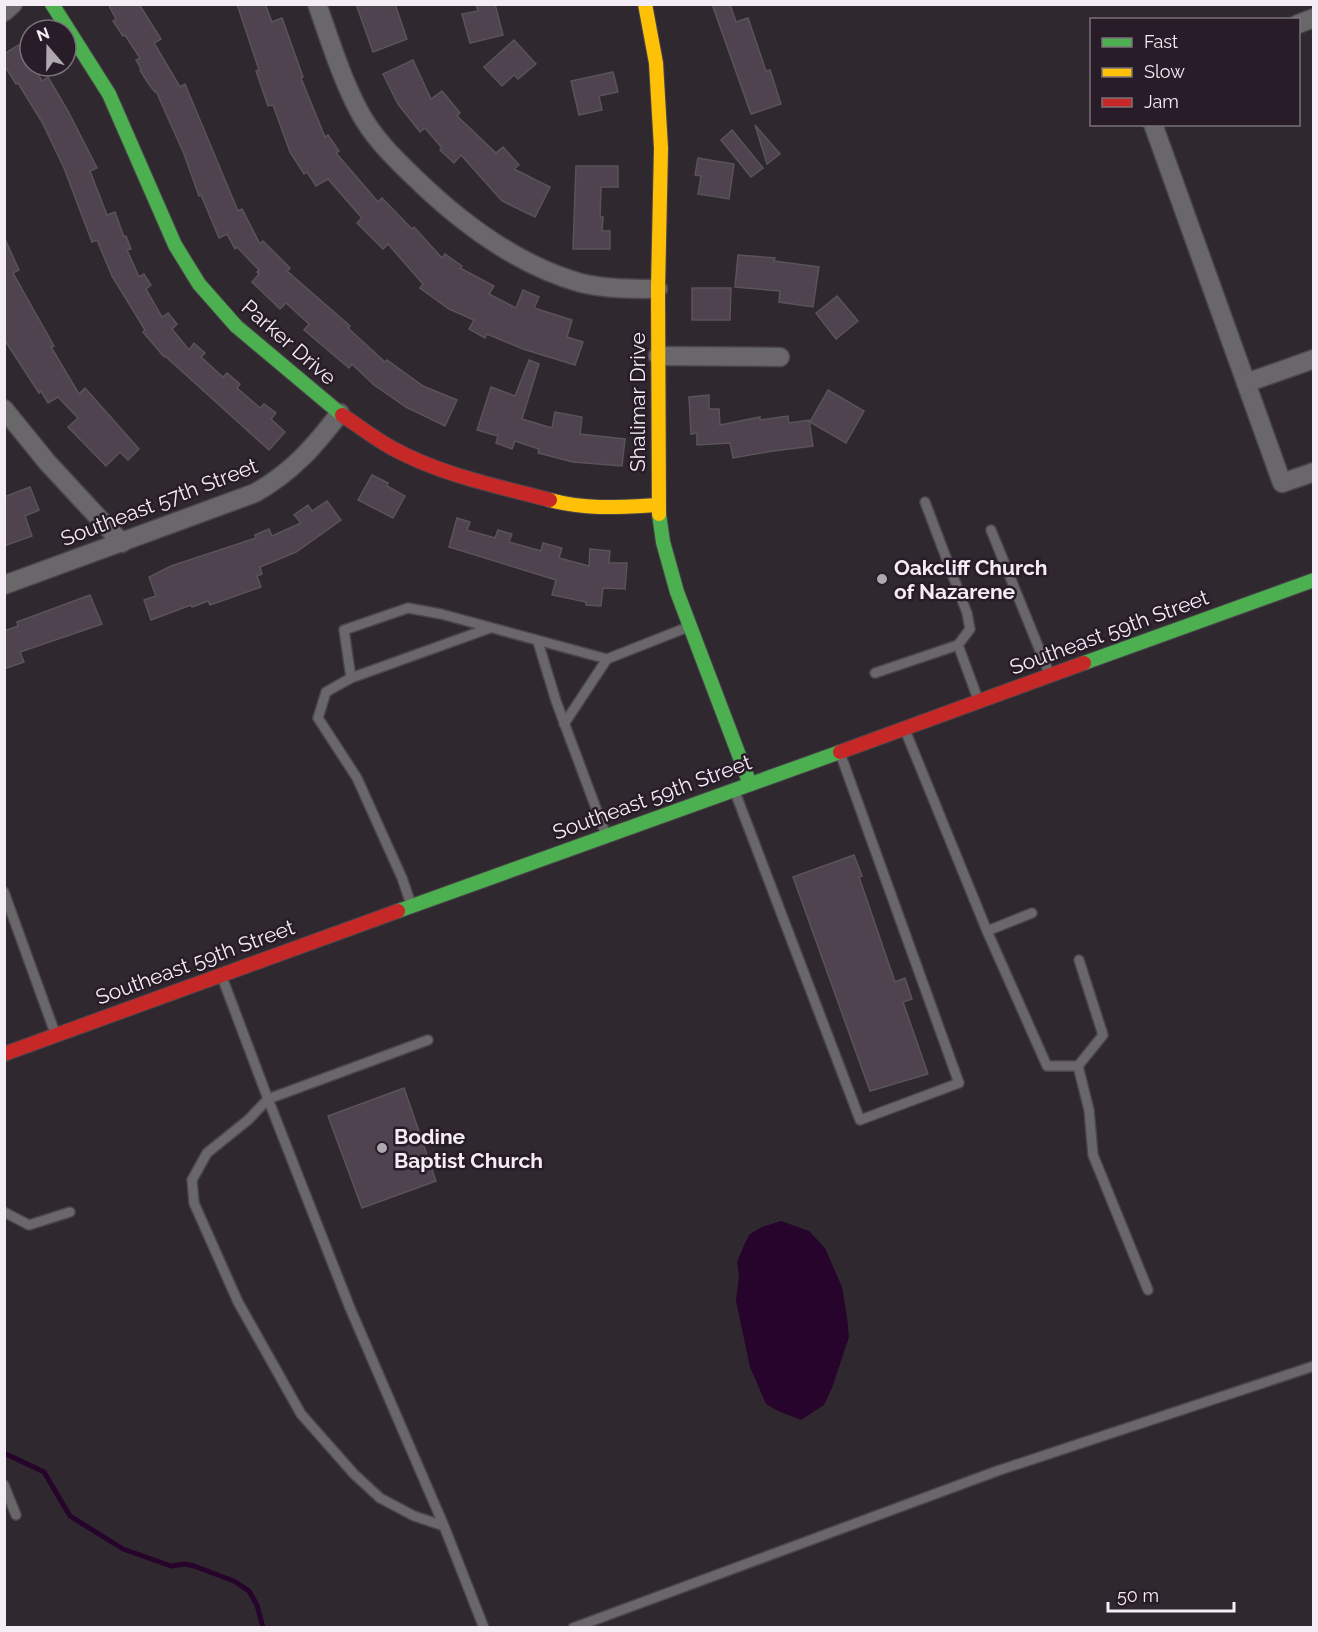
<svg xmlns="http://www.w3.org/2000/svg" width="1318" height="1632" font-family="Raleway,sans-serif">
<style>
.water{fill:#27042b}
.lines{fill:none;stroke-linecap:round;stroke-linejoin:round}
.stream{stroke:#27042b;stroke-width:5}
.building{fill:#4e434f;stroke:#595459;stroke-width:1.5}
.lane-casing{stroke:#4a454a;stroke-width:12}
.street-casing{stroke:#4a454a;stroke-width:21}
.fast-casing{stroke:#4a454a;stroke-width:16}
.slow-casing{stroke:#4a454a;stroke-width:16}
.jam-casing{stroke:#4a454a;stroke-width:16}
.lane{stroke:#6a676a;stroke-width:9}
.street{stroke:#6a676a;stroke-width:18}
.fast{stroke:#4caf50;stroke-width:14}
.slow{stroke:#ffc107;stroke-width:14}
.jam{stroke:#c62828;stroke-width:14}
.poi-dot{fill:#b0a8b0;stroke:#271c28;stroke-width:2}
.labels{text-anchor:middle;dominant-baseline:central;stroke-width:5;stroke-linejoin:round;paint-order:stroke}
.street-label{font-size:21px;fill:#f5edf6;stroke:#271c28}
.poi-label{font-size:21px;font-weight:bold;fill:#f5edf6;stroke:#271c28;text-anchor:start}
</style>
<rect width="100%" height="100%" fill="#2f292f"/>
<polygon class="water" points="781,1221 809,1231 825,1248 842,1287 847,1317 849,1337 832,1388 824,1405 801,1420 778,1411 766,1404 750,1367 736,1301 739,1276 737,1262 745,1243 750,1234 762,1227"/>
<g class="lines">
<polyline class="stream" points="4,1453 44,1472 70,1516 123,1549 171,1566 185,1564 194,1566 234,1581 249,1591 257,1605 263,1628"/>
</g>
<g class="building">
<polygon points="108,4 139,4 161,39 154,43 180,87 185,84 238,211 242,209 260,244 263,241 290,268 287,271 350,326 348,328 385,362 387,360 423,386 457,400 445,426 406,407 374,385 352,364 349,368 304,330 309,324 286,303 280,309 252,282 259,274 257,272 259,270 237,247 235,249 227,234 219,238 201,195 199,196 184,154 156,91 155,92 148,83 140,70 141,69 136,60 140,58 125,35 123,36 113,21 116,19"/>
<polygon points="237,4 265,4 272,22 282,18 303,77 301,78 325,137 328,135 339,151 336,153 378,202 382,198 412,229 414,227 442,258 445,254 462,266 460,268 494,286 489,294 516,308 523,290 539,297 534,308 572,320 567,337 583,342 575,365 523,349 487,334 485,338 469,329 474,320 449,309 420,288 423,284 388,244 383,249 357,223 362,218 328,179 316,186 307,172 304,174 290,152 273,105 268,106 256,71 259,70"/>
<polygon points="356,4 395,4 407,39 373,52"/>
<polygon points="476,4 495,4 503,35 470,43 462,14 478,11"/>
<polygon points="712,4 730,4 736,22 748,18 766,71 770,70 781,104 751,114"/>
<polygon points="30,38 30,66 33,66 42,81 48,77 68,111 97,168 90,171 107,215 115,212 124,237 126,236 131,249 127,250 139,277 144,274 151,285 146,289 162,317 168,313 177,324 172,329 189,350 194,343 205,353 201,357 223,377 227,373 240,384 237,388 260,408 264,404 276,413 271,419 285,432 269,450 165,356 164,357 143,332 145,330 112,276 97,240 92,242 64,168 42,122 18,83 16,84 4,65 4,54"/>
<polygon points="514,40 536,64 518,79 514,75 502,86 484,67"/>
<polygon points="413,60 431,99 442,91 460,113 457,116 496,153 503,147 519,165 514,169 550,187 535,217 502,201 461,155 454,163 440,150 442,148 425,128 420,132 398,104 383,74"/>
<polygon points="613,72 618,92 599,96 602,110 579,115 571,81"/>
<polygon points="755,125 780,154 767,164"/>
<polygon points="732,130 763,168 751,177 721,140"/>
<polygon points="698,158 734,164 729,199 698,194 701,176 695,175"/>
<polygon points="576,166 618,166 618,187 601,187 600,217 603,217 602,231 610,231 610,249 573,249"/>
<polygon points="4,237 19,270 13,273 54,346 51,347 79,394 85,388 139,449 128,460 120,452 106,466 68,427 78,418 58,397 48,403 41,391 39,393 4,339"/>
<polygon points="738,255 775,258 774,261 819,267 813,307 779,302 780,291 735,287"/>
<polygon points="692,288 731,288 730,320 692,320"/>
<polygon points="837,296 858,321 836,339 816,313"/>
<polygon points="529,360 539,364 522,419 552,428 555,412 582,417 580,434 625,439 622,466 573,462 538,453 539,449 515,441 512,449 496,443 498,436 477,430 491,387 515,396"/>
<polygon points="828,390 864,411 846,443 810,422"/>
<polygon points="709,395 709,409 719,409 720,425 760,417 760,420 788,416 789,423 809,420 813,446 773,451 733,458 730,443 697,445 697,433 691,434 689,397"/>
<polygon points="372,475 388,483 387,486 405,496 393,518 358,500"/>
<polygon points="30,487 39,510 25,516 32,536 4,546 4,497"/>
<polygon points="327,501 341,520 296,552 260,567 262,574 257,576 261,587 210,605 208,601 192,607 191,605 151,620 144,600 156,596 149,577 171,566 256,538 255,535 269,529 272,536 301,523 294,515 308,505 312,511"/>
<polygon points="457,518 470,522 467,530 495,538 498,530 512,534 509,542 541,551 543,543 562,548 559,558 589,566 590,549 610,551 609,563 627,563 625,589 603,588 601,606 586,605 586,602 552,595 556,580 449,547"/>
<polygon points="90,595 102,624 20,652 24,662 4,669 4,631 18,626 17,622"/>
<polygon points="854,855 862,876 859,877 895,982 905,978 912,999 903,1002 928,1074 870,1091 793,877"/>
<polygon points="404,1088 436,1181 362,1208 328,1116"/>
</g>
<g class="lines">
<g class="lane-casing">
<g id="lane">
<polyline points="925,502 967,613 970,629 958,645 978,699"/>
<polyline points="991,530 1049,673"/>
<polyline points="490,628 351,678 344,630 408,608 441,614 607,659 688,627"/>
<polyline points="538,642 556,701 606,835"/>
<polyline points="875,673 958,645"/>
<polyline points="351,678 326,692 318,718 357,778 402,878 411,904"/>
<polyline points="564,724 607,659"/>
<polyline points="905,730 987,931 1032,913"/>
<polyline points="735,792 860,1120 959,1083 840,753"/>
<polyline points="4,892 55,1033"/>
<polyline points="987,931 1047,1066 1078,1066 1089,1110 1093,1155 1148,1290"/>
<polyline points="222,977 268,1099 428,1040"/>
<polyline points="1078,1066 1103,1035 1079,960"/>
<polyline points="4,1212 29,1225 70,1212"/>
<polyline points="4,1485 16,1515"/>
<polyline points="444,1526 414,1516 380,1498 354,1474 301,1414 238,1302 194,1203 192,1180 207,1153 248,1120 268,1099 350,1308 444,1526 484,1628"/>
<polyline points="573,1628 997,1471 1314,1366"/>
</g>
</g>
<g class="street-casing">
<g id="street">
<path d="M317 4C330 40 341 77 359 111 372 136 393 157 414 177 461 223 517 265 581 283 607 289 632 289 658 289"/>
<polyline points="4,12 13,4"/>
<polyline points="1298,24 1314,18"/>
<polyline points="1153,124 1282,483 1314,472"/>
<polyline points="658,356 780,357"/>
<polyline points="1246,383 1314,359"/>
<polyline points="4,409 47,462 122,543"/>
<path d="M4 585 255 493C292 472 314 447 340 413"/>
</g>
</g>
<g class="fast-casing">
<g id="fast">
<polyline points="52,4 109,94 175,245 199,284 236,326 342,415"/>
<polyline points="659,514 663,542 677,592 750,784"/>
<polyline points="1084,663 1314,580"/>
<polyline points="398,911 840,752"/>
</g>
</g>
<g class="slow-casing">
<g id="slow">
<polyline points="645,4 656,63 661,148 658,289 659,514"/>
<path d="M550 500C586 510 621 507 658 505"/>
</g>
</g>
<g class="jam-casing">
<g id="jam">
<path d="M342 415C359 426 375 439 392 448 441 475 497 486 550 500"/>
<polyline points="840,752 1084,663"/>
<polyline points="4,1054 398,911"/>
</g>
</g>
<use href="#lane" class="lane"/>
<use href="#street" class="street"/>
<use href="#fast" class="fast"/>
<use href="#slow" class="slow"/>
<use href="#jam" class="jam"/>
</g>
<g class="poi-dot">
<circle cx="882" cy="579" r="6"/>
<circle cx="382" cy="1148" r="6"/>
</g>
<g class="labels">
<g class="street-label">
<text transform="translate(289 342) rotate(41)">Parker Drive</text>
<text transform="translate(637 402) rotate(-90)">Shalimar Drive</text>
<text transform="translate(159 502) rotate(-21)">Southeast 57th Street</text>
<text transform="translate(1109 632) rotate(-20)">Southeast 59th Street</text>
<text transform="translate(652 797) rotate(-20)">Southeast 59th Street</text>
<text transform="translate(195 962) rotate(-20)">Southeast 59th Street</text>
</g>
<g class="poi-label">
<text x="894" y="567">Oakcliff Church<tspan x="894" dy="24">of Nazarene</tspan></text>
<text x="394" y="1136">Bodine<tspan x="394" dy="24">Baptist Church</tspan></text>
</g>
</g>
<rect width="1318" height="1632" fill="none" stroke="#f5edf6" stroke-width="12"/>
<rect x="1090" y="18" width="210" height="108" fill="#271c28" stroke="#79707a" stroke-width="1.5"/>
<rect x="1102" y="38" width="30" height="9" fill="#4caf50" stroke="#79707a" stroke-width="1.5"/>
<text x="1144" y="48" font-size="18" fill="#f5edf6">Fast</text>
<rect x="1102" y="68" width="30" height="9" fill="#ffc107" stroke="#79707a" stroke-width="1.5"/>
<text x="1144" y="78" font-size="18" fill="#f5edf6">Slow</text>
<rect x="1102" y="98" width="30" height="9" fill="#c62828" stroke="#79707a" stroke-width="1.5"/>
<text x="1144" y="108" font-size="18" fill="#f5edf6">Jam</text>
<g transform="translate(48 48) rotate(340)"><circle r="28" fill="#271c28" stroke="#79707a" stroke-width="1.5"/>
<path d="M0-4.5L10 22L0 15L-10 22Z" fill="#b0a8b0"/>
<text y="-9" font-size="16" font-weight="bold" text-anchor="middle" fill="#f5edf6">N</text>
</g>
<path d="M1108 1602v9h126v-9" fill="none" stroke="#f5edf6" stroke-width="3"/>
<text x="1117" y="1602" font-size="18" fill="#f5edf6" stroke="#271c28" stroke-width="4.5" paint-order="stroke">50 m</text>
</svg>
